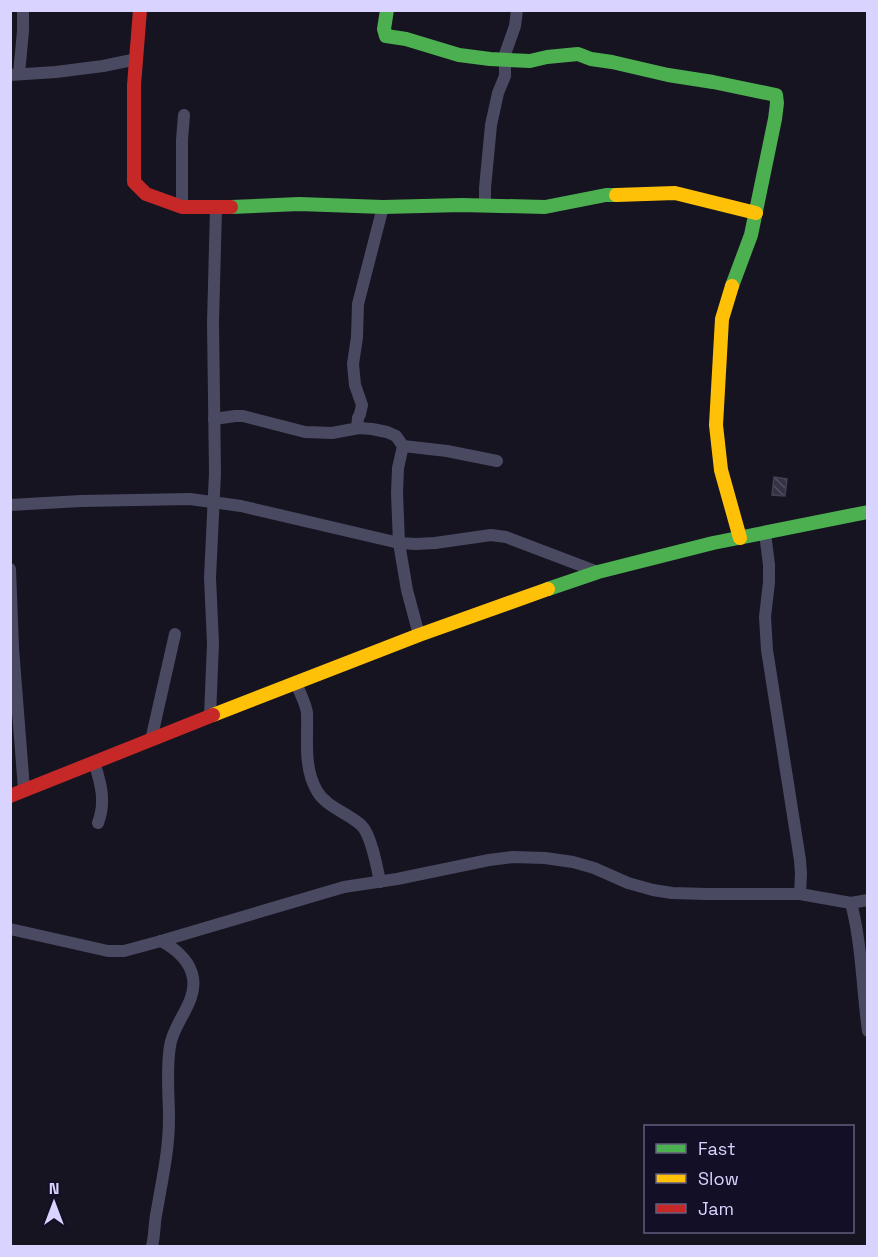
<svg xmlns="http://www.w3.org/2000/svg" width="878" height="1257" font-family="'Space Grotesk',sans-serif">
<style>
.building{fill:url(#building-back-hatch);stroke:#433f54;stroke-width:1.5}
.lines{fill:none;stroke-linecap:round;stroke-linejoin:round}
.street{stroke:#4a4962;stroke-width:12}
.fast{stroke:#4caf50;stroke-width:14}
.slow{stroke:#ffc107;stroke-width:14}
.jam{stroke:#c62828;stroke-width:14}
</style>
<defs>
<pattern id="building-back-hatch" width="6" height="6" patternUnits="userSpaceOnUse" patternTransform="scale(1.5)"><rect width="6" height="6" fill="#343243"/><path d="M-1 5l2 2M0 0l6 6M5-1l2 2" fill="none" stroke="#514f5f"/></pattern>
</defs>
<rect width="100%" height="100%" fill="#161421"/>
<polygon class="building" points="774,477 787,479 785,496 772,495"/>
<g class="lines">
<g class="street">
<polyline points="503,60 515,26 517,10"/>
<polyline points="19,74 23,31 23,10"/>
<polyline points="10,75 56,72 103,66 137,59"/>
<polyline points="485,206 485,188 491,125 498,93 505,76 505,60"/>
<polyline points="182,207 182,140 184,115"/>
<polyline points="214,419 235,416 243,416 305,432 332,433 359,428 372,429 387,432 396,436 403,446 398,468 397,493 399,543 407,590 419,635"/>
<polyline points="357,428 358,418 360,414 362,405 355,385 353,364 357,337 358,304 383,207"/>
<polyline points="403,446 447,451 497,461"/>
<polyline points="10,505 81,501 190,499 241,506 399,543 416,544 435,543 491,535 506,537 598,572"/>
<polyline points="765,533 769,565 769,582 765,617 767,650 800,860 801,874 800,894"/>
<polyline points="10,569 13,648 24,789"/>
<path d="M296 682C299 692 306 703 307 713 308 739 303 767 317 791 326 807 348 813 361 825 371 834 377 867 380 882"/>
<polyline points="210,716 213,643 210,578 215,473 213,323 216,208"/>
<polyline points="151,740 175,634"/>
<path d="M94 762C101 783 106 802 98 823"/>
<path d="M851 903C862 945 862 988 868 1031"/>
<path d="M10 929 108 951H124L161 941C176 949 190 960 193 978 197 1003 173 1023 170 1046 166 1070 169 1095 169 1119 169 1150 162 1180 157 1210 154 1222 155 1235 152 1246"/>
<polyline points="161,941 344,887 397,879 489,860 513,857 545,858 573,862 594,868 628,883 653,890 672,893 707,894 800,894 851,903 868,900"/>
</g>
<g class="fast">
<polyline points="387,10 384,29 386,36 406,39 459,55 490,59 530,61 547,57 578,54 591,59 612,62 668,75 713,82 776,95 777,103 775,119 751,235 732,286"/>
<polyline points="231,207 299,204 383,207 462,205 545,207 606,195 616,195"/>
<polyline points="548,589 598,572 713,543 868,512"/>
</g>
<g class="slow">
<polyline points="616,195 675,193 756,213"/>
<polyline points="732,286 722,319 716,425 721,470 740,538"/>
<polyline points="213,715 419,635 548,589"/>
</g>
<g class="jam">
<polyline points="140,10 134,85 134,182 146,194 182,207 231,207"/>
<polyline points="10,796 213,715"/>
</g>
</g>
<rect width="878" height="1257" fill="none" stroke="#d9d4ff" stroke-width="24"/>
<rect x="644" y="1125" width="210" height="108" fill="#130f26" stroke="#625e7d" stroke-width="1.5"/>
<rect x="656" y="1144" width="30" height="9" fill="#4caf50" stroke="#625e7d" stroke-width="1.5"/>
<text x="698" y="1155" font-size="18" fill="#d9d4ff">Fast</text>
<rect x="656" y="1174" width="30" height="9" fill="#ffc107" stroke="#625e7d" stroke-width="1.5"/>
<text x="698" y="1185" font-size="18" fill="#d9d4ff">Slow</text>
<rect x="656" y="1204" width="30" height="9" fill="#c62828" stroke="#625e7d" stroke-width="1.5"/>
<text x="698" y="1215" font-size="18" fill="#d9d4ff">Jam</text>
<g transform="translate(54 1203)" stroke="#130f26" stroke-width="4.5" paint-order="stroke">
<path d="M0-4.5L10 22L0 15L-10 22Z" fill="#d9d4ff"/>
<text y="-9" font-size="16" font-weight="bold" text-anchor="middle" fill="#d9d4ff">N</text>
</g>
</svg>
